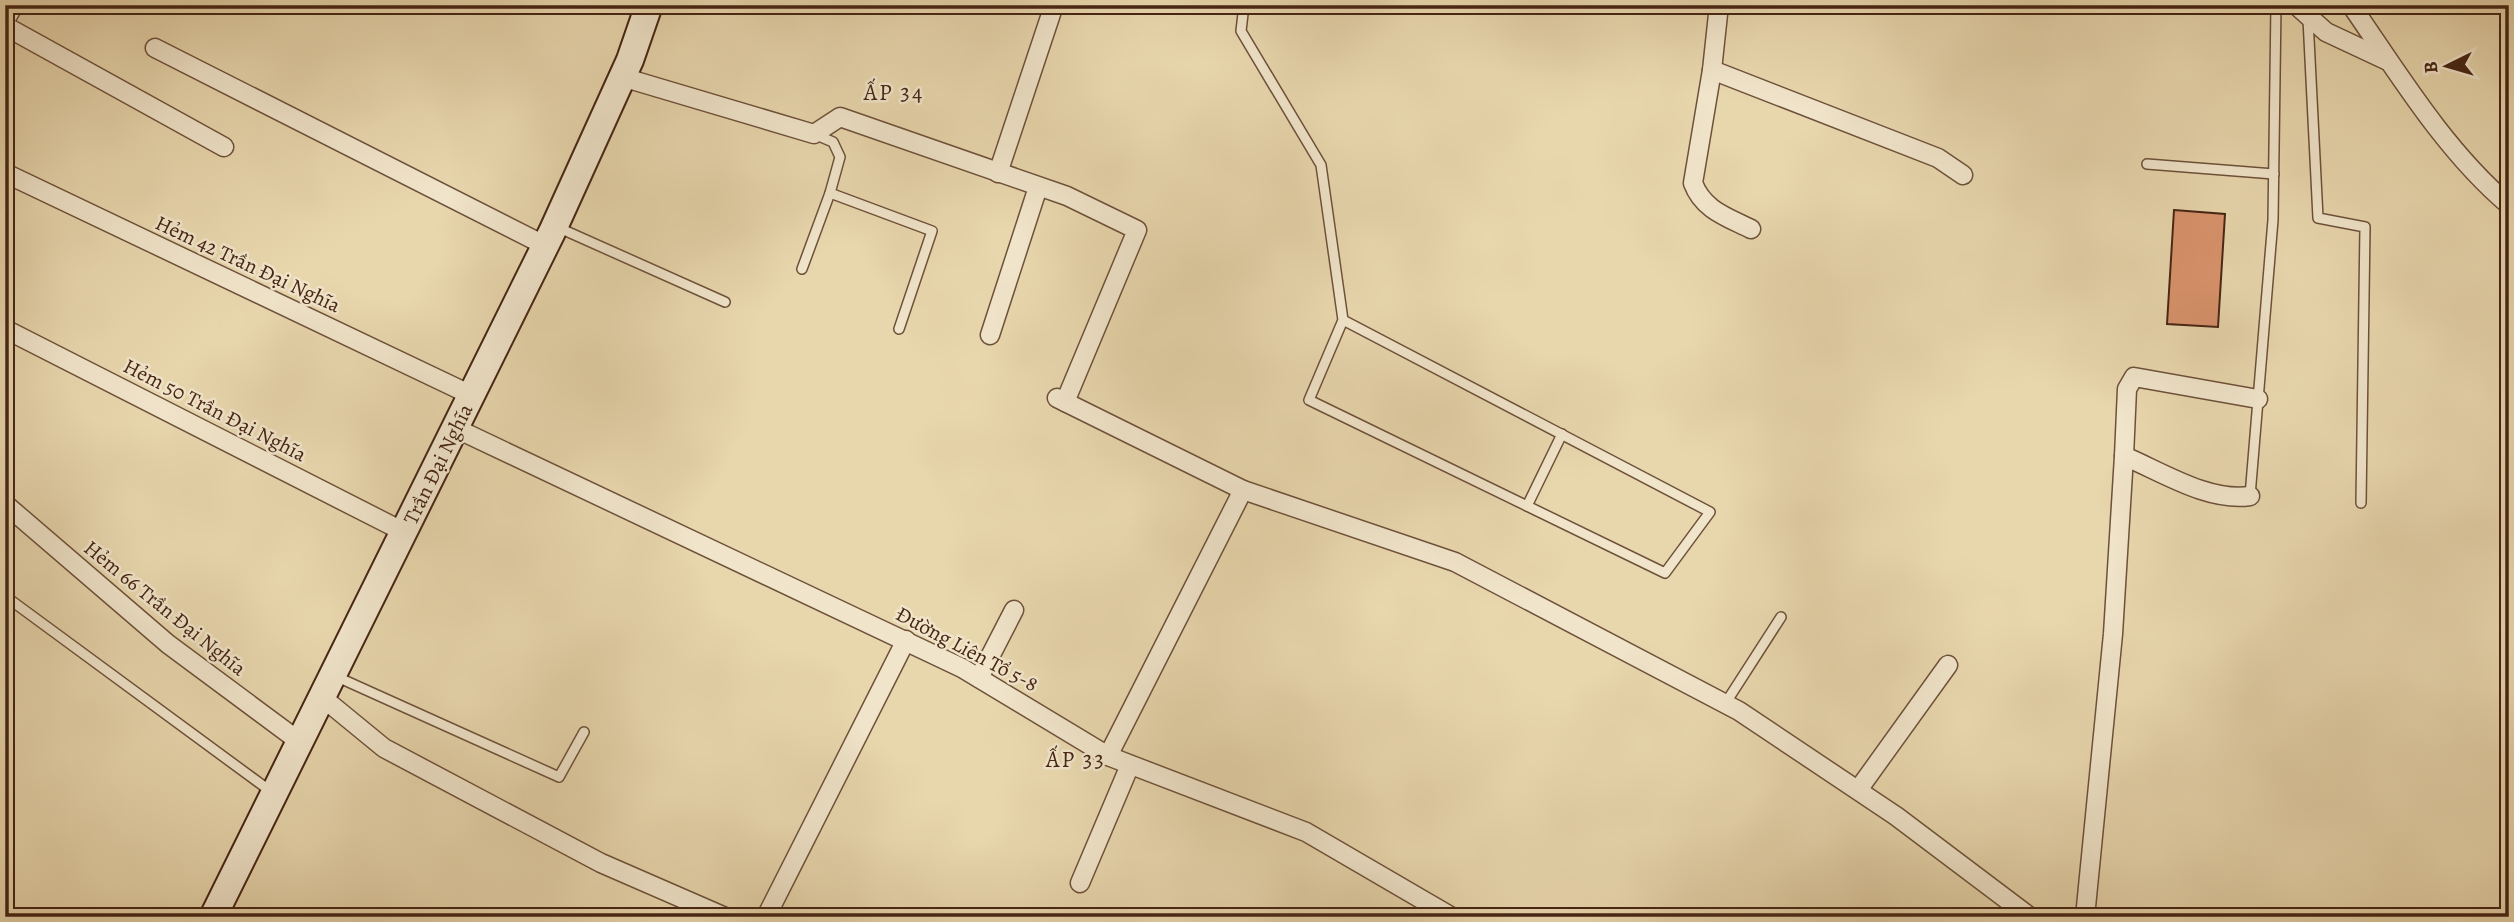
<svg xmlns="http://www.w3.org/2000/svg" width="2514" height="922" font-family="Alegreya,serif">
<style>
.building{fill:#d9936d;stroke:#462514;stroke-width:2}
.lines{fill:none;stroke-linecap:round;stroke-linejoin:round}
.lane-casing{stroke:#6e513a;stroke-width:12}
.street-casing{stroke:#6e513a;stroke-width:21}
.secondary-casing{stroke:#462514;stroke-width:30}
.lane{stroke:#f0e4ca;stroke-width:9}
.street{stroke:#f0e4ca;stroke-width:18}
.secondary{stroke:#f0e4ca;stroke-width:26}
.labels{text-anchor:middle;dominant-baseline:central;stroke-width:5;stroke-linejoin:round;paint-order:stroke}
.street-label{font-size:21px;fill:#462514;stroke:#f0e4ca}
.neighbourhood-label{font-size:23px;letter-spacing:2px;fill:#462514;stroke:#f0e4ca}
</style>
<rect width="100%" height="100%" fill="#e8d6ad"/>
<filter id="stains"><feTurbulence type="fractalNoise" baseFrequency=".00286" numOctaves="4"/><feColorMatrix values="0 0 0 0 .2 0 0 0 0 .09 0 0 0 0 .02 0 0 0 .5 -.17"/></filter>
<radialGradient id="worn" r=".72"><stop offset=".6" stop-color="#630" stop-opacity="0"/><stop offset="1" stop-color="#630" stop-opacity=".3"/></radialGradient>
<polygon class="building" points="2174,210 2225,214 2218,327 2167,324"/>
<g class="lines">
<g class="lane-casing">
<g id="lane">
<polyline points="1244,5 1241,31 1321,165 1343,320 1309,400 1665,573 1710,512 1343,320"/>
<polyline points="2308,19 2318,218 2365,227 2361,503"/>
<polyline points="2147,164 2274,174"/>
<polyline points="830,193 932,231 899,329"/>
<polyline points="557,227 725,302"/>
<polyline points="802,269 830,193 840,157 833,142 814,134"/>
<polyline points="2250,496 2273,220 2276,5"/>
<polyline points="1527,506 1562,434"/>
<polyline points="5,596 273,793"/>
<polyline points="335,676 559,777 584,732"/>
<polyline points="1725,704 1781,617"/>
</g>
</g>
<g class="street-casing">
<g id="street">
<path d="M1719 5 1712 70 1693 183C1703 210 1727 217 1751 229"/>
<polyline points="2296,5 2326,32 2388,61"/>
<path d="M2351 5C2398 73 2445 151 2509 205"/>
<polyline points="5,20 14,5"/>
<polyline points="5,26 224,147"/>
<polyline points="155,48 546,246"/>
<polyline points="1712,70 1938,158 1963,175"/>
<polyline points="622,77 814,134 840,117 1067,196 1137,230 1065,402"/>
<polyline points="5,173 471,395"/>
<polyline points="998,173 1054,5"/>
<polyline points="5,329 404,532"/>
<polyline points="990,335 1038,187"/>
<polyline points="1057,398 1243,490 1455,562 1739,711 1896,816 2030,917"/>
<polyline points="455,428 962,668 1108,756 1306,832 1452,917"/>
<polyline points="2124,456 2127,389 2134,377 2258,399"/>
<polyline points="5,504 168,644 300,742"/>
<polyline points="979,678 1014,610"/>
<polyline points="323,698 384,748 601,863 725,917"/>
<polyline points="1108,756 1243,490"/>
<polyline points="1858,790 1948,665"/>
<polyline points="1080,883 1130,765"/>
<polyline points="766,917 906,640"/>
<path d="M2085 917 2113 634 2124 456C2162 472 2208 502 2250 496"/>
</g>
</g>
<g class="secondary-casing">
<polyline id="secondary" points="213,917 552,232 630,60 649,5"/>
</g>
<use href="#lane" class="lane"/>
<use href="#street" class="street"/>
<use href="#secondary" class="secondary"/>
</g>
<g class="labels">
<g class="street-label">
<text transform="translate(248 264) rotate(25)">Hẻm 42 Trần Đại Nghĩa</text>
<text transform="translate(215 410) rotate(27)">Hẻm 50 Trần Đại Nghĩa</text>
<text transform="translate(438 464) rotate(-64)">Trần Đại Nghĩa</text>
<text transform="translate(165 608) rotate(39)">Hẻm 66 Trần Đại Nghĩa</text>
<text transform="translate(967 649) rotate(28)">Đường Liên Tổ 5-8</text>
</g>
<g class="neighbourhood-label">
<text x="894" y="92">ẤP 34</text>
<text x="1076" y="759">ẤP 33</text>
</g>
</g>
<rect width="2514" height="922" fill="none" stroke="#e8d6ad" stroke-width="28"/>
<rect x="7" y="7" width="2500" height="908" fill="none" stroke="#462514" stroke-width="3.5"/>
<rect x="14" y="14" width="2486" height="894" fill="none" stroke="#462514" stroke-width="2"/>
<g transform="translate(2447 66) rotate(265)" stroke="#f0e4ca" stroke-width="5" paint-order="stroke">
<path d="M0-5L12 26L0 18L-12 26Z" fill="#462514"/>
<text y="-10" font-size="19" font-weight="bold" text-anchor="middle" fill="#462514">B</text>
</g>
<rect width="100%" height="100%" filter="url(#stains)"/>
<rect width="100%" height="100%" fill="url(#worn)"/>
</svg>
